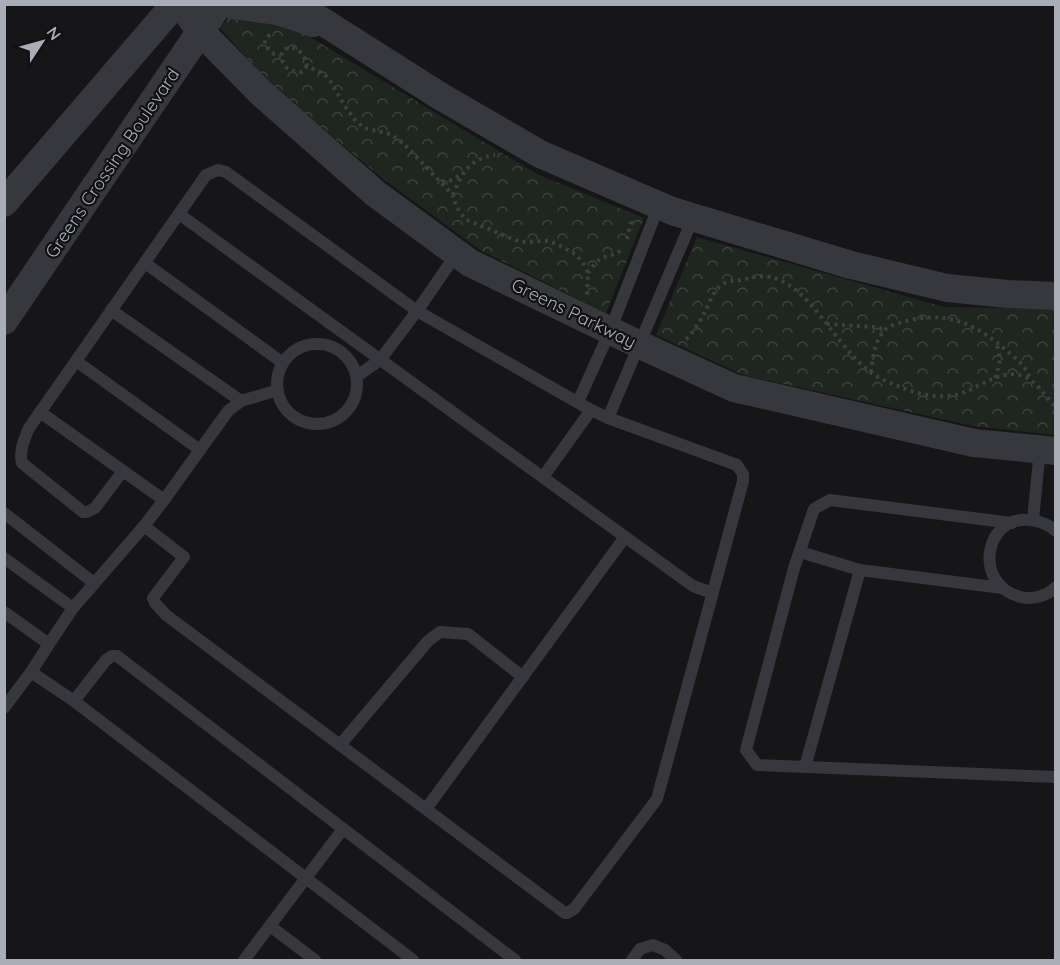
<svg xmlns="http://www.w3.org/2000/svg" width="1060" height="965" font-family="Quicksand,sans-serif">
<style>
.park{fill:url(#park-crowns)}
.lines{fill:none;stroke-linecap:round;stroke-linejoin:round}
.path{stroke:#3d3f44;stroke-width:4;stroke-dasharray:3 4.5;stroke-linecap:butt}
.service{stroke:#37383d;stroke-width:12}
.tertiary{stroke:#37383d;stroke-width:28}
.labels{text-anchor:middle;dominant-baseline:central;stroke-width:4.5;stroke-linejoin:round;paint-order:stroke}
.street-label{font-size:18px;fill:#a8adb8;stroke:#111113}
</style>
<defs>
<pattern id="park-crowns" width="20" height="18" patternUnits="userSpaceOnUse" patternTransform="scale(1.5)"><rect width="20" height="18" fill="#1e261f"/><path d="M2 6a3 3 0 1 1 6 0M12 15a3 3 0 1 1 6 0" fill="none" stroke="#3c433d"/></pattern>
</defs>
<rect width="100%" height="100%" fill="#161618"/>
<g class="park">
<polygon points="238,5 257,5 537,174 644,218 606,313 480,250 382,178 270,84 220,28"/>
<polygon points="697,237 944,307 1055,309 1055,435 973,426 743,375 656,335"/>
</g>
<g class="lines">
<g class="path">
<path d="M270 35C265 38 265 40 265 45L274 54 281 56"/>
<path d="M307 66 302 72C289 73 280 65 282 52 293 41 305 53 307 66L324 74 331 82 344 105 354 119 364 128 390 134 403 143 453 195C455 205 459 213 467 220L520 242 547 241 557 244 575 254 583 263 588 273 587 295"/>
<polyline points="442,183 452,180 461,175"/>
<path d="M453 195C462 173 469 159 495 155"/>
<polyline points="627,239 631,222 630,220"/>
<path d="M588 273C591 269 595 263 599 260 607 254 617 256 623 248"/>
<polyline points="827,324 874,327 886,329"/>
<path d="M686 339 689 337C694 330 700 322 704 314 710 303 713 288 727 282 731 280 736 281 740 280 748 279 755 276 763 276 813 279 837 359 884 380 906 390 930 400 955 395 979 390 1002 365 1027 378 1039 384 1046 398 1056 407"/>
<path d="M871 372C873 358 874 340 886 329 891 325 900 323 907 321 948 310 977 325 1007 351 1017 359 1027 367 1030 379"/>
<path d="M995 378C1001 361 1001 359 996 342"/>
</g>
<g class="service">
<polyline points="179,214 693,586 712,593"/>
<polyline points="145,263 283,363"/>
<polyline points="111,310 241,401"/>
<circle cx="317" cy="384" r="40"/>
<polyline points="76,361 200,450"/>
<polyline points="578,402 610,331 659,205"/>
<polyline points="40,412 123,471"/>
<polyline points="608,418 693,218"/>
<polyline points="543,477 591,410"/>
<polyline points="164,500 228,411 241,401 278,390"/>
<polyline points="4,513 94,583"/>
<polyline points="1033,520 1040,449"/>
<polyline points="1012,523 830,500 814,509 794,568 746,750 757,765 1056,777"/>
<path d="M144 526 164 500 123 471 95 508 87 512H83L22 463C19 451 24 440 29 428L206 175 218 170 226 172 417 311 380 360 357 376"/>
<path d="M1056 531C1048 524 1040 521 1030 520 983 515 973 586 1021 597 1033 600 1047 596 1056 587"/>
<polyline points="800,552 860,570 1002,588"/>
<polyline points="4,558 73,608"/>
<polyline points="4,612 49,644 73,608 144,526 184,557 153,598 155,603 166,615 565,913 567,913 574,909 657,799 743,481 743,474 737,465 608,418 591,410 417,311 457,253"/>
<polyline points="49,644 31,672 74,701 106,660 112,656 117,656 515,960"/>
<polyline points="74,701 413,960"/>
<polyline points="4,708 31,672"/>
<polyline points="340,745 428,641 440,632 468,634 523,677"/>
<polyline points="805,767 860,570"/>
<polyline points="426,809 625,537"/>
<polyline points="270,926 315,960"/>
<polyline points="244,960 343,829"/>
<polyline points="632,960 640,949 653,945 665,950 676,960"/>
</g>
<g class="tertiary">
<polyline points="181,4 201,32 261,93 376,194 470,263 640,345 734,388 974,443 1056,451"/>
<polyline points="226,4 276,11 291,15 313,23"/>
<polyline points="295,4 440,96 540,154 672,211 851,265 947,288 1008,294 1056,296"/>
<polyline points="4,203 175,4"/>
<polyline points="4,321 219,4"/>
</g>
</g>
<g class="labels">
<g class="street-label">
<text transform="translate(112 163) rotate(-56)">Greens Crossing Boulevard</text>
<text transform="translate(574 313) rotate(26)">Greens Parkway</text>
</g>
</g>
<rect width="1060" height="965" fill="none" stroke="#a8adb8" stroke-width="12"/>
<g transform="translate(42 42) rotate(54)" stroke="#111113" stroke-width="4.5" paint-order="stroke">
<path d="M0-4.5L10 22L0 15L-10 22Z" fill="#a8adb8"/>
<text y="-9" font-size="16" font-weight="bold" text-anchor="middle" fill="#a8adb8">N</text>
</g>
</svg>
